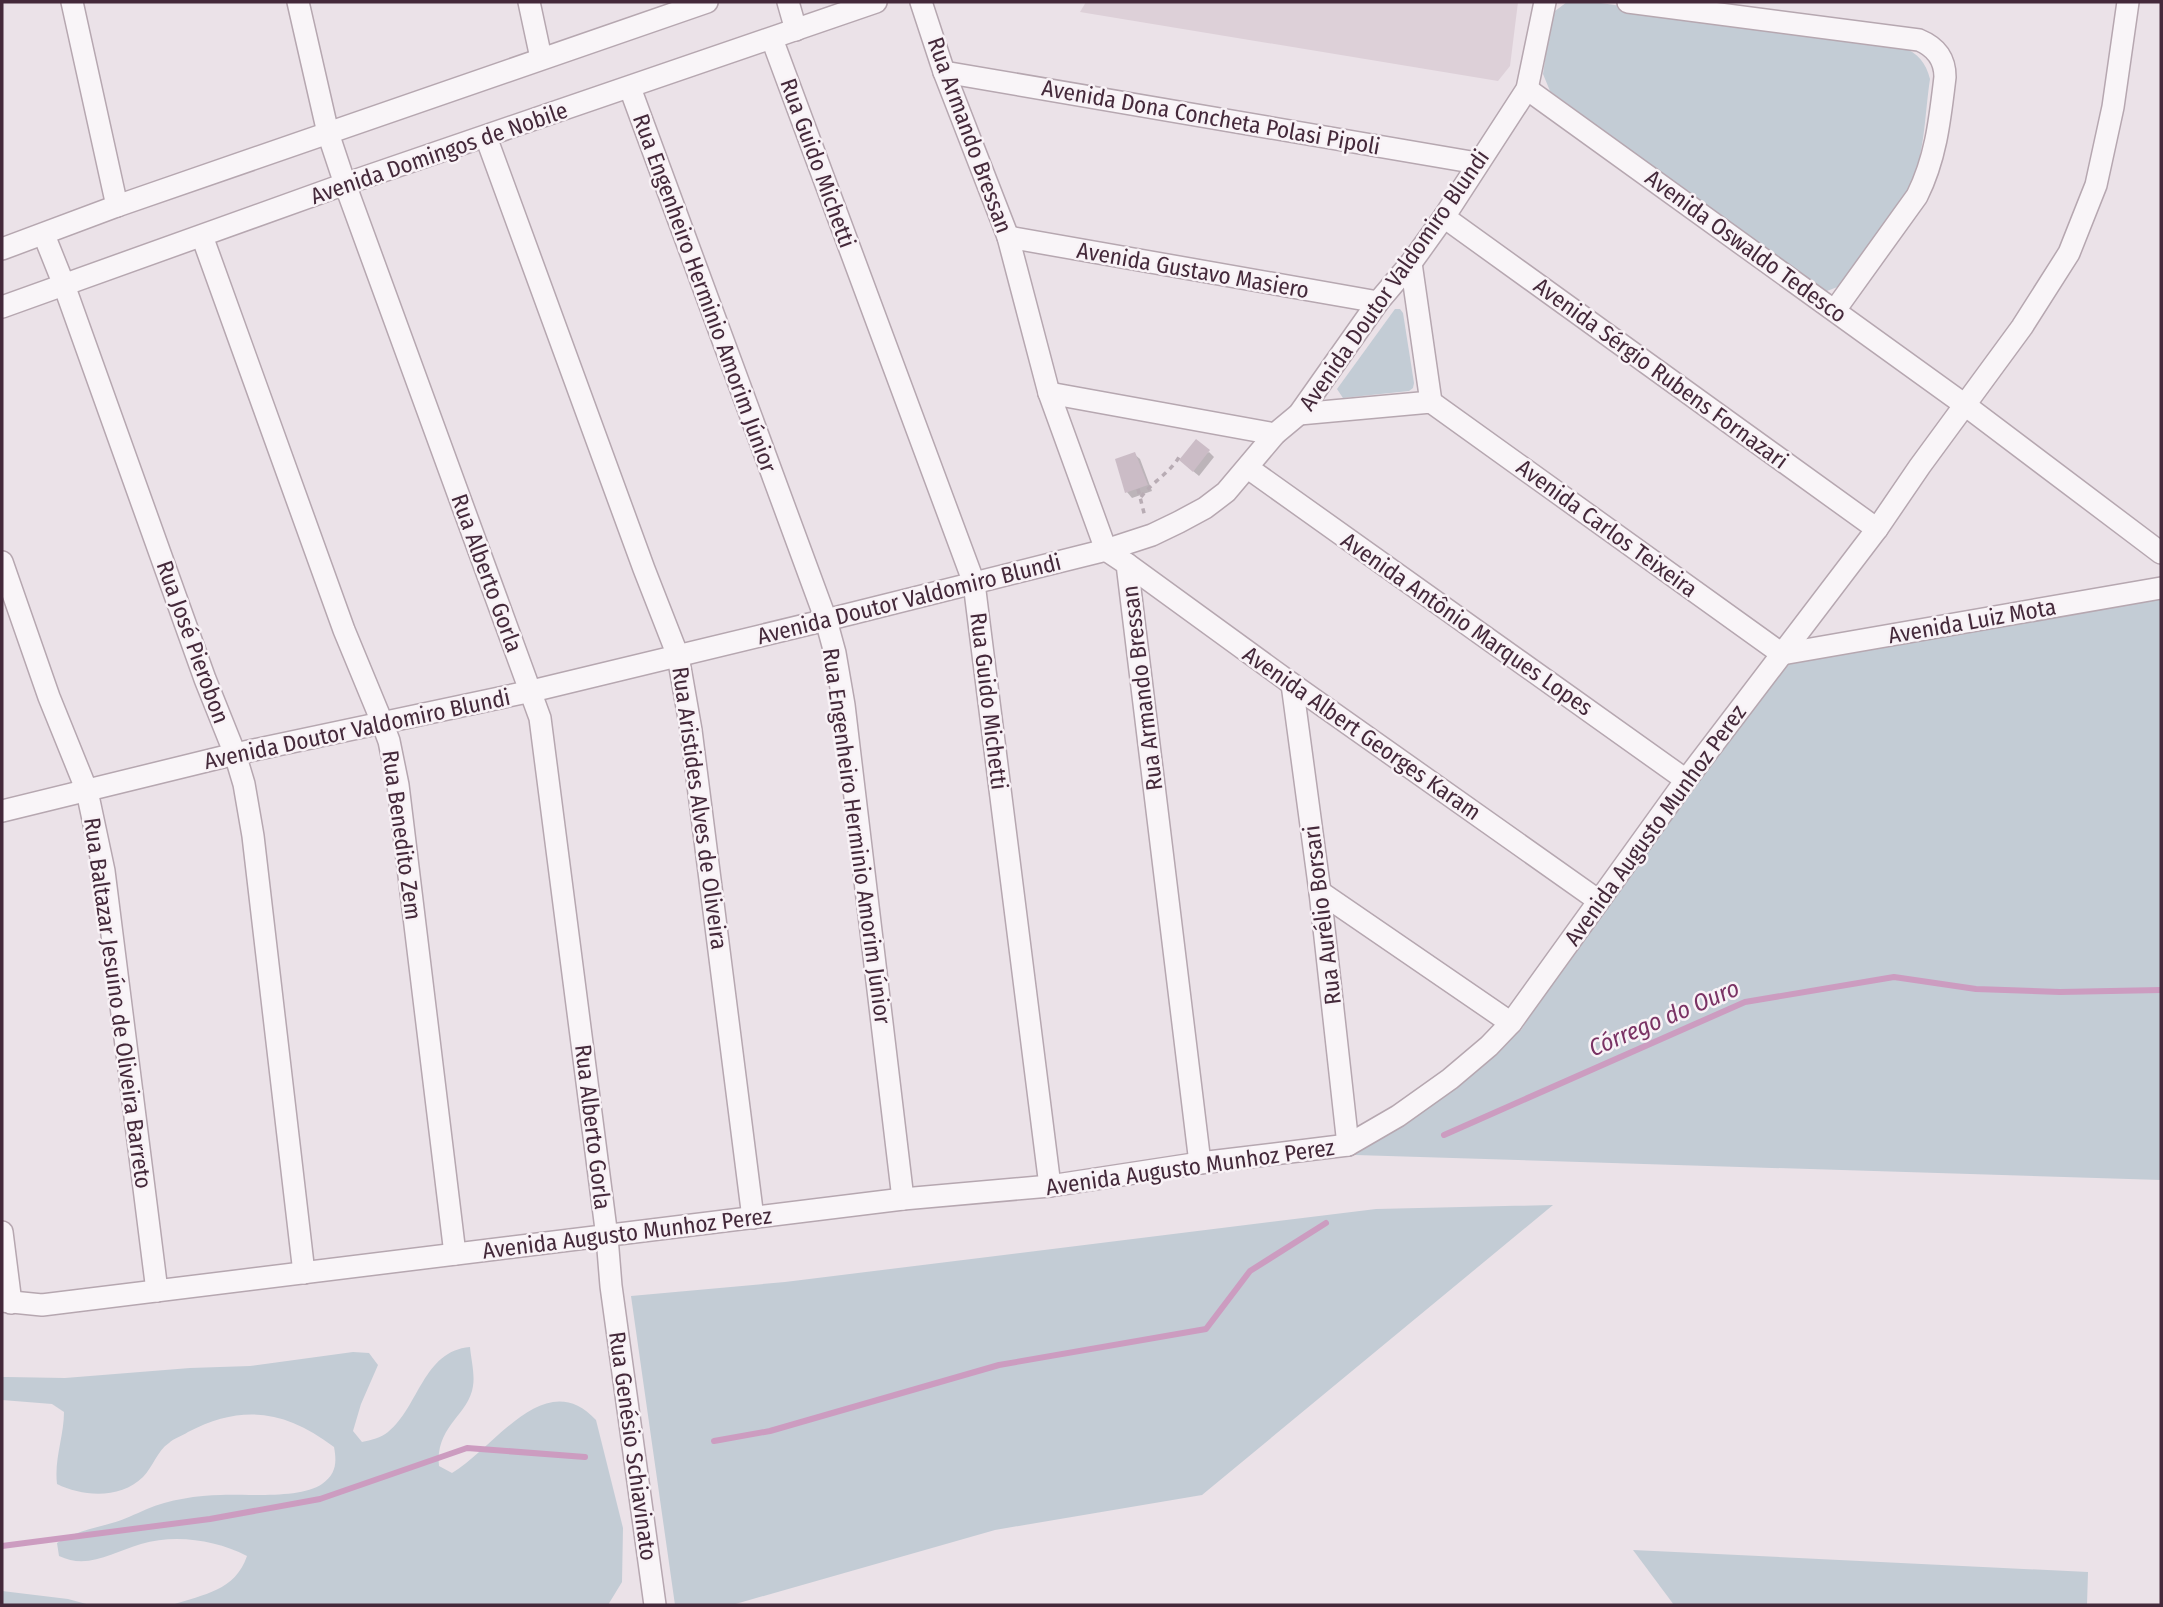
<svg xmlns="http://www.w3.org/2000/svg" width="2163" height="1607" font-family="'Fira Sans Condensed',sans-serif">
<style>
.built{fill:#ddd0d8}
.green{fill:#c3ccd5}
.shadow{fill:#0003}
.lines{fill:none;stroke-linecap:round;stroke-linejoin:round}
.stream{stroke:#cc9cc0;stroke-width:6}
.building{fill:#cbbcc6}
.minor-casing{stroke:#b6a7b0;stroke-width:24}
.path{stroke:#b8acb4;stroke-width:3.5;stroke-dasharray:5 5;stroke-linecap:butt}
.minor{stroke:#f9f5f8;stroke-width:21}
.labels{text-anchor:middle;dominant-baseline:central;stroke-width:5;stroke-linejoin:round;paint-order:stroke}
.street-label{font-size:23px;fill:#44293a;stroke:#f8f2f6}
.water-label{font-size:24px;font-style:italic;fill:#7a3264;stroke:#f8f2f6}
</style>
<rect width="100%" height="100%" fill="#ebe2e8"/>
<polygon class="built" points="1086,2 1518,2 1510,66 1498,81 1080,12"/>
<g class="green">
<path d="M1567 2H1594L1902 47C1918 53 1926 63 1930 79 1925 112 1925 149 1913 180 1902 213 1861 257 1840 286L1827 291 1817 288 1550 91 1543 74 1551 19 1555 11Z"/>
<polygon points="1395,309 1400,309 1403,313 1414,383 1413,388 1409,391 1343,398 1337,389"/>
<polygon points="2161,597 2161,1180 1323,1154 1375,1140 1521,1030 1602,901 1783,656"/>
<polygon points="1553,1205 1202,1495 995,1530 732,1605 675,1605 631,1296 785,1282 1376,1209"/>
<path d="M470 1347C471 1359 475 1374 473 1386 469 1415 435 1426 439 1466L452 1473C495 1448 545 1365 596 1420L623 1528 622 1582 608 1605H172C204 1594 235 1591 247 1556 215 1540 176 1534 141 1544 113 1552 88 1570 59 1556L57 1543C75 1531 93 1529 112 1523 124 1520 135 1514 147 1509 168 1500 198 1495 221 1495 246 1494 301 1499 322 1484 336 1474 337 1463 334 1447 285 1410 242 1404 188 1432 182 1436 174 1438 169 1443 157 1451 153 1467 143 1477 121 1499 83 1497 57 1484 54 1459 64 1436 64 1412L52 1404 2 1400V1377H7L65 1378 190 1368 250 1366 353 1352 369 1353 378 1365 361 1404 353 1431 362 1442C371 1440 381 1438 388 1432 419 1407 423 1351 470 1347Z"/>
<polygon points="1633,1550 2088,1572 2087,1605 1674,1605"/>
<polygon points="2,1591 68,1599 90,1605 2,1605"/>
</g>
<g class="shadow">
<polygon points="1209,452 1214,457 1199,476 1187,466"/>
<polygon points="1134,454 1140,459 1152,491 1132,498 1127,492 1117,460"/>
</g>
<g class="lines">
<g class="stream">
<polyline points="1444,1135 1745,1002 1894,977 1976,989 2060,992 2161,990"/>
<polyline points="714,1441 770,1431 999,1365 1206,1329 1250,1271 1326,1223"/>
<polyline points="2,1546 210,1519 320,1499 467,1448 585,1457"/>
</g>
</g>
<g class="building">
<polygon points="1196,439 1210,450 1193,472 1179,460"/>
<polygon points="1135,452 1148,485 1125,493 1115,459"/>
</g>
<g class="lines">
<g class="minor-casing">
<g id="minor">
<polyline points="72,2 117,206"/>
<polyline points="298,2 328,133 345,184 540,718 607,1237 611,1286 655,1605"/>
<polyline points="529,2 541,58"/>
<polyline points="788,2 796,30"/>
<polyline points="921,2 944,72 1008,237 1049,393 1106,550 1127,564 1200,1163"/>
<path d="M1628 2 1919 40C1936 47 1945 59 1945 77 1940 119 1936 158 1917 196L1835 310"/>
<polyline points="772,39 974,583 1050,1186"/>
<polyline points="944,72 1477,163"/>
<polyline points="630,88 826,620 835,653 844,705 903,1199"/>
<polyline points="1527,89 1965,405 2161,553"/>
<polyline points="486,137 644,569 678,656 691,730 753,1218"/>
<polyline points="1444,217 1877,529"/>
<polyline points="44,235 64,285 205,679 235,754 244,784 253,836 304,1273"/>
<polyline points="202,236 344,630 382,722 389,741 398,785 455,1254"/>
<polyline points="1008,237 1378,302"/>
<polyline points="2,249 117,206 707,2"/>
<polyline points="1411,263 1431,402"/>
<polyline points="2,307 345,184 876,2"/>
<polyline points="1049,393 1275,434"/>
<polyline points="1299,414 1431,402 1782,654 2161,588"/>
<polyline points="1248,468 1686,780"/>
<polyline points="2,562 49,697 87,791 104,871 157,1291"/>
<polyline points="1127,564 1292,684 1599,901"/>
<polyline points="1292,684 1320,892 1348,1145"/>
<polyline points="2,811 235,754 532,691 826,620 1106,550 1152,535 1179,522 1205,508 1226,492 1275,434 1299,414 1378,302 1411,263 1444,217 1527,89 1545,2"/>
<polyline points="1320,892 1511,1023"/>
<polyline points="2,1232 11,1303"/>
<polyline points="2,1301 42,1305 903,1199 1050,1186 1200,1163 1348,1145 1398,1116 1450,1079 1489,1046 1511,1023 1686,780 1877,529 1920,466 2022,327 2069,253 2096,185 2113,107 2128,2"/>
</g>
</g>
<g class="path">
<polyline points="1138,489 1145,517"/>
<path d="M1141 497C1152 482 1170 473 1179 457L1181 458"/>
</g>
<use href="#minor" class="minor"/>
</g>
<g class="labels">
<g class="street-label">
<text transform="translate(1211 117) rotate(10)">Avenida Dona Concheta Polasi Pipoli</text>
<text transform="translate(970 135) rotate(70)">Rua Armando Bressan</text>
<text transform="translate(439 153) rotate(-19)">Avenida Domingos de Nobile</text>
<text transform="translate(818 163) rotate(70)">Rua Guido Michetti</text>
<text transform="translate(1746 246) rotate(36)">Avenida Oswaldo Tedesco</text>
<text transform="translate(1193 270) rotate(10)">Avenida Gustavo Masiero</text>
<text transform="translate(1394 280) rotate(-55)">Avenida Doutor Valdomiro Blundi</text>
<text transform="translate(705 293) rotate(70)">Rua Engenheiro Herminio Amorim Júnior</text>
<text transform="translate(1661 373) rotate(36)">Avenida Sérgio Rubens Fornazari</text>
<text transform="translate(1607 528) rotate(36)">Avenida Carlos Teixeira</text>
<text transform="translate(487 573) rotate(70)">Rua Alberto Gorla</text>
<text transform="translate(909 599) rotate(-14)">Avenida Doutor Valdomiro Blundi</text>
<text transform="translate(1972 621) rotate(-10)">Avenida Luiz Mota</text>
<text transform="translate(1467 624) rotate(35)">Avenida Antônio Marques Lopes</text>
<text transform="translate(193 642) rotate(70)">Rua José Pierobon</text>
<text transform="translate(1142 688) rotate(-97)">Rua Armando Bressan</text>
<text transform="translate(989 701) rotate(83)">Rua Guido Michetti</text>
<text transform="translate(357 729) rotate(-12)">Avenida Doutor Valdomiro Blundi</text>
<text transform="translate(1362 733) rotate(35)">Avenida Albert Georges Karam</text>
<text transform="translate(700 808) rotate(82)">Rua Aristides Alves de Oliveira</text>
<text transform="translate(1655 825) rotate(-54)">Avenida Augusto Munhoz Perez</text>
<text transform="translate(402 835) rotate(82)">Rua Benedito Zem</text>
<text transform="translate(857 836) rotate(82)">Rua Engenheiro Herminio Amorim Júnior</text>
<text transform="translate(1322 915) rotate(-97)">Rua Aurélio Borsari</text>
<text transform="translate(118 1003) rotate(82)">Rua Baltazar Jesuíno de Oliveira Barreto</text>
<text transform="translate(593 1127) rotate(83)">Rua Alberto Gorla</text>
<text transform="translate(1190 1167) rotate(-8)">Avenida Augusto Munhoz Perez</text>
<text transform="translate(627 1233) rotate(-7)">Avenida Augusto Munhoz Perez</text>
<text transform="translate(633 1446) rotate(82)">Rua Genésio Schiavinato</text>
</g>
<g class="water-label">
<text transform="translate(1664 1018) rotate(-23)">Córrego do Ouro</text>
</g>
</g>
<rect width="2163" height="1607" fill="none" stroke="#44293a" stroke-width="7"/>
</svg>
